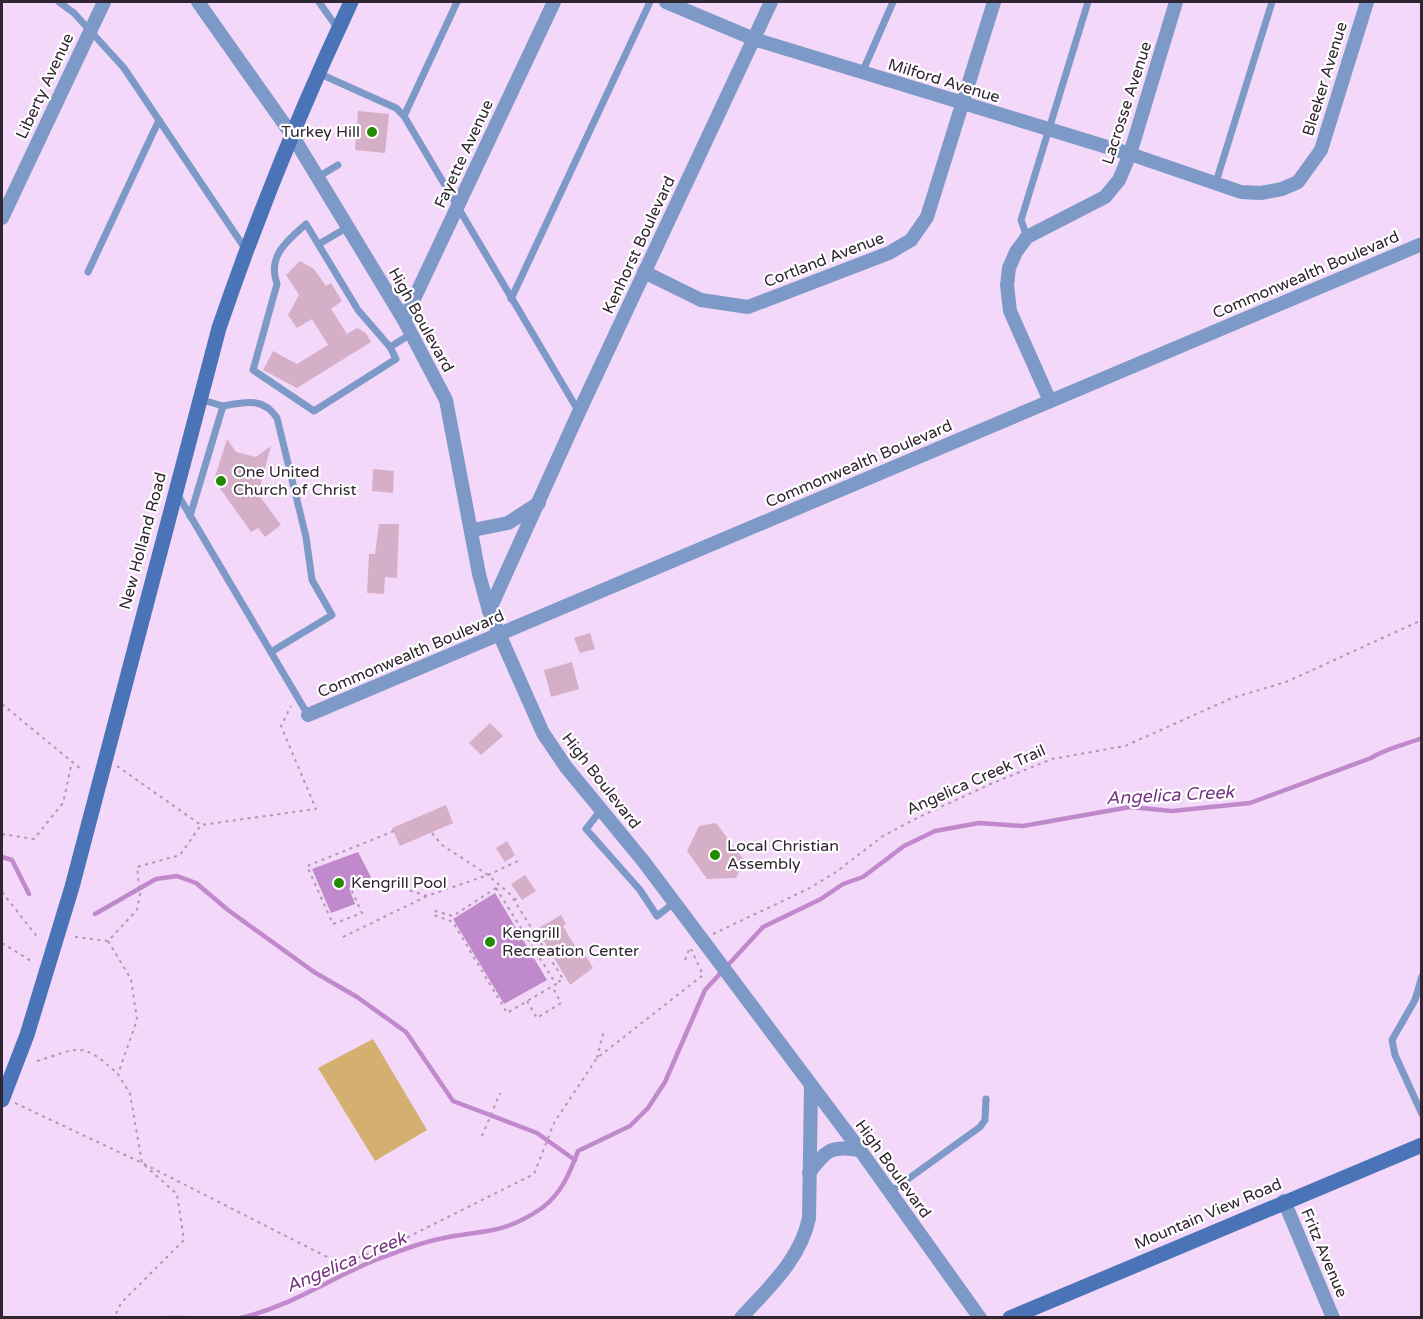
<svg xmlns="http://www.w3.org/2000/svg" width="1423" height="1319" font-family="'Varela Round',sans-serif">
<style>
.green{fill:#d4b070}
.water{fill:#c089cb}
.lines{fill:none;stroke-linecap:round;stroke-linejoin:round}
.stream{stroke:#c089cb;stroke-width:4.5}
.building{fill:#d5afc7}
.path{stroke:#ae99b2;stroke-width:2;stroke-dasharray:3 4.5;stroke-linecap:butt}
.lane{stroke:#7d99c8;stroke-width:7}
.street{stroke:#7d99c8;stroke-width:14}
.secondary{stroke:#4b73b8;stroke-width:15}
.poi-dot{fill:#238a02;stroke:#fff;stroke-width:2}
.labels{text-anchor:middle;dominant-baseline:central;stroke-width:4.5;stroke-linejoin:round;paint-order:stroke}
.street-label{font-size:16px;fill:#302632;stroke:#fff}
.poi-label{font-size:16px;fill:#302632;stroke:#fff;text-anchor:start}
.water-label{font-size:18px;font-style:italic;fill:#743282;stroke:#fff}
</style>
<rect width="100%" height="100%" fill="#f4d8f9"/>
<polygon class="green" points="373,1039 427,1130 375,1161 318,1068"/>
<g class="water">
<polygon points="358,852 371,877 349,888 355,904 331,913 312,869"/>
<polygon points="495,893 547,980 504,1004 453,919"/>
</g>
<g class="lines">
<g class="stream">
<polyline points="2,857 12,860 29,894"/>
<polyline points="95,914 156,879 177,876 196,883 228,910 314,972 357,997 406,1032 453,1101 537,1133 575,1160"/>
<polyline points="167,1318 185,1318"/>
<path d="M240 1318C290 1307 332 1277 378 1259 397 1252 419 1243 439 1239 483 1229 501 1236 542 1208 561 1194 570 1173 578 1151L630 1126 648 1108 665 1082 705 990 763 927 821 899 843 884 863 877 904 846 935 831 979 823 1023 826 1130 807 1172 811 1250 803 1371 758C1387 748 1404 745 1422 738"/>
</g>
</g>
<g class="building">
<polygon points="358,111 389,114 385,153 355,150"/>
<polygon points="300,261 314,269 326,286 331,283 342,301 331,309 347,334 357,328 366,333 371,342 297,388 263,370 273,351 297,364 328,345 312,319 297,328 288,315 299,295 286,275"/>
<polygon points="227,439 236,452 256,457 271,446 258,494 281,525 265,537 258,528 251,532 214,480"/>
<polygon points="373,469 394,471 393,493 372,491"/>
<polygon points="379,524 399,524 397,578 385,577 384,594 367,593 369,554 375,554"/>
<polygon points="590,633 595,649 580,653 574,638"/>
<polygon points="572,662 579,689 551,697 544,670"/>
<polygon points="490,723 503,736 481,755 469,743"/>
<polygon points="446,805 453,823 400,846 392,828"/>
<polygon points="716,823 744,860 736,878 707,879 687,851 699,826"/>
<polygon points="507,841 515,855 505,862 496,848"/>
<polygon points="525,875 536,891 522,900 511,884"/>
<polygon points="561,915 566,924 563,926 579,953 583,951 593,968 570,985 537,929"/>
</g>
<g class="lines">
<g class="path">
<polyline points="2,704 82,770"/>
<polyline points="117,766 201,825"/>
<polyline points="394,831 307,866 333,924 362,913 351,889 374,879 427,896 488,875 518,861"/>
<polyline points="432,833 442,845 488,875 511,895 563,979 556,983"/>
<polyline points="2,834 34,839 63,803 72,762"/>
<polyline points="496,888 556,984 507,1013 453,922 434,915 435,911 453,916 496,888 500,886"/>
<polyline points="2,892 38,938"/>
<polyline points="514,900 520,896"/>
<polyline points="713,934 808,889 836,872 883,836 919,817 993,783 1052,759 1125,746 1232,698 1286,682 1422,620"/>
<polyline points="75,937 108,941 137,910 140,894 137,867 180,855 201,825 316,809 281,726 291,706"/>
<polyline points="343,937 427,896"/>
<polyline points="108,941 131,979 137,1020 118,1074 130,1094 142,1163 177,1194 184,1240 121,1303 114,1318"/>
<polyline points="2,943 31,961"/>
<polyline points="685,960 690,947"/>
<polyline points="527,1001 537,1018 561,1003 552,986"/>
<polyline points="597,1058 604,1030"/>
<path d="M37 1061C81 1048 80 1040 118 1074"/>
<polyline points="15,1103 142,1163 341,1264 392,1245 534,1174 554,1123 597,1058 703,975 691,949"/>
<polyline points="482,1136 500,1093"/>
</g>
<g class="lane">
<polyline points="59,2 74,13 124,68 246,250"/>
<polyline points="319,2 338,29"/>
<polyline points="457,2 404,116 579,412"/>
<polyline points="318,73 396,108 404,116"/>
<polyline points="862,73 893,2"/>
<polyline points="318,177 338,165"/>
<polyline points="1216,182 1272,2"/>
<path d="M306 224 358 310 390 347 396 359 314 411 253 370 277 284C267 256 287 241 306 224Z"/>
<polyline points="1027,237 1021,220 1088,2"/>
<polyline points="319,244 348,227"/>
<polyline points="88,272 159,120"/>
<polyline points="511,299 650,2"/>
<polyline points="390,347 411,334"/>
<path d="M223 406C245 402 263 397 277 418L306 537 312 580 332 615 271 652"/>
<polyline points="178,495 308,715"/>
<polyline points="190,516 223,406 199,399"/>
<polyline points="601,810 586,829 640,890 657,916 674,903"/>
<polyline points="1422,976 1415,1000 1392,1040 1395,1055 1422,1114"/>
<polyline points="890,1192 980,1127 985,1120 986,1099"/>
</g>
<g class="street">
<polyline points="198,2 292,135 404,320 446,400 479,574 489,611 543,733 566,767 644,862 860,1150 980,1318"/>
<polyline points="666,2 754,39 1130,154 1241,192 1261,193 1282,189 1298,182 1321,150 1367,2"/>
<polyline points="2,218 104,2"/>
<polyline points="644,272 701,300 748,307 889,253 911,240 927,217 994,2"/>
<polyline points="404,320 554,2"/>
<polyline points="1050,401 1010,311 1007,285 1009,268 1016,252 1027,237 1105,197 1119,180 1130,154 1176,2"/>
<polyline points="473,530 508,523 539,503"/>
<polyline points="489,611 579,412 771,2"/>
<polyline points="308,715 1422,244"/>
<path d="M809 1173C826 1150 831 1145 860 1150"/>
<polyline points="1284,1201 1333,1318"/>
<path d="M741 1318C769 1287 800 1260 809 1218L811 1086"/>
</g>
<g class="secondary">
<path d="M2 1100 27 1035 72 887 219 328C257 217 301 108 351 2"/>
<polyline points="1010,1318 1422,1145"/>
</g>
</g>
<g class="poi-dot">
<circle cx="372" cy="132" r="6"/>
<circle cx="221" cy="481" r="6"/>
<circle cx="715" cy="855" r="6"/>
<circle cx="339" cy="883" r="6"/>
<circle cx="490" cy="942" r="6"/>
</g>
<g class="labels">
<g class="street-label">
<text transform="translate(1325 79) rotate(-73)">Bleeker Avenue</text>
<text transform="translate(944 81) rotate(17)">Milford Avenue</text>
<text transform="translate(45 86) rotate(-65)">Liberty Avenue</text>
<text transform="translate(1127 103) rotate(-72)">Lacrosse Avenue</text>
<text transform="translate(464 154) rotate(-65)">Fayette Avenue</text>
<text transform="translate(639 245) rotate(-65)">Kenhorst Boulevard</text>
<text transform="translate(824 260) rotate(-21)">Cortland Avenue</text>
<text transform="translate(1306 275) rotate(-23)">Commonwealth Boulevard</text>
<text transform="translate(421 320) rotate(61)">High Boulevard</text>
<text transform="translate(859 464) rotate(-23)">Commonwealth Boulevard</text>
<text transform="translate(143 541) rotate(-75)">New Holland Road</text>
<text transform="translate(411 654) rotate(-23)">Commonwealth Boulevard</text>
<text transform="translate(976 780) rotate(-24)">Angelica Creek Trail</text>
<text transform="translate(601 781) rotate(52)">High Boulevard</text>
<text transform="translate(893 1169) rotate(54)">High Boulevard</text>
<text transform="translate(1208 1214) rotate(-23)">Mountain View Road</text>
<text transform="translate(1324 1253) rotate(67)">Fritz Avenue</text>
</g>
<g class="poi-label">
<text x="360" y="132" text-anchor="end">Turkey Hill</text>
<text x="233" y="472">One United<tspan x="233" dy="18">Church of Christ</tspan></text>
<text x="727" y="846">Local Christian<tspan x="727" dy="18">Assembly</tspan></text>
<text x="351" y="883">Kengrill Pool</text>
<text x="502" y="933">Kengrill<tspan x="502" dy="18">Recreation Center</tspan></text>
</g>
<g class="water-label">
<text transform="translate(1170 795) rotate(-3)">Angelica Creek</text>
<text transform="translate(346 1262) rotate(-23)">Angelica Creek</text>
</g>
</g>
<rect width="1423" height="1319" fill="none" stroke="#302632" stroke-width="6"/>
</svg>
